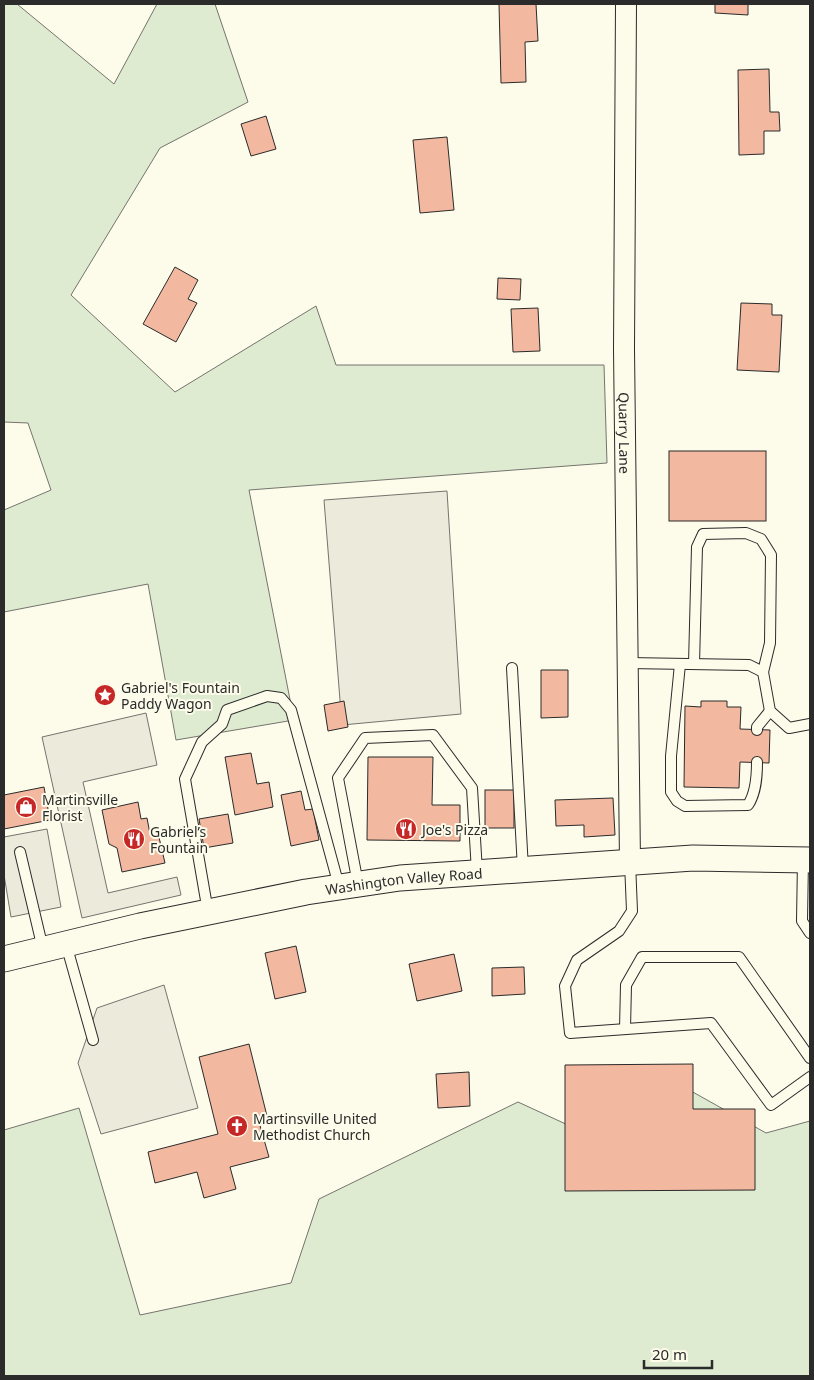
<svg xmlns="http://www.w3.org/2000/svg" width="814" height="1380" font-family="'Noto Sans',sans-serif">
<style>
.green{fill:#deebd1;stroke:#74746e}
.parking{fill:#eceadb;stroke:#74746e}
.building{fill:#f2b8a0;stroke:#2b2b2b}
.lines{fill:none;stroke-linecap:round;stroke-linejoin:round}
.service-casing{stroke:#2b2b2b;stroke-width:12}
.minor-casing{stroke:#2b2b2b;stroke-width:22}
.tertiary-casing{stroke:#2b2b2b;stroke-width:27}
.service{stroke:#fdfbea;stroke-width:10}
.minor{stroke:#fdfbea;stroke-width:20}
.tertiary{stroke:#fdfbea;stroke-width:25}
.labels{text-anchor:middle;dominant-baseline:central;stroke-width:4;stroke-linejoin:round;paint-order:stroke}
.street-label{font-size:14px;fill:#2b2b2b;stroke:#fdfbea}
.poi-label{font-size:14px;fill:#2b2b2b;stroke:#fdfbea;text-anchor:start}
</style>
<rect width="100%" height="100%" fill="#fdfbea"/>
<g class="green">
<polygon points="4,4 17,4 114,84 157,4 215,4 248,102 160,148 71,295 175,392 316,306 336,365 604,365 607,463 249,490 294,720 176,740 148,584 4,612 4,510 51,490 28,423 4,422"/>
<polygon points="691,1091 766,1133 810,1121 810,1376 4,1376 4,1130 79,1108 140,1315 291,1283 319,1199 518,1102 646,1161"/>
</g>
<g class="parking">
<polygon points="447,491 461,714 342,725 324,500"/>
<polygon points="146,713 157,765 83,782 108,893 177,877 181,895 82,918 42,737"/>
<polygon points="47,829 61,907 11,917 4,875 4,837"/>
<polygon points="164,985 198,1108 101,1134 78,1063 97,1008"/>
</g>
<g class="building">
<polygon points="499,4 536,4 538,41 525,42 526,82 501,83"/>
<polygon points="715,4 748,4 748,15 715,13"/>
<polygon points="769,69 770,112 779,112 780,131 764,131 764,154 739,155 738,70"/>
<polygon points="266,116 276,149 251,156 241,124"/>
<polygon points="447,137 454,210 420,213 413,140"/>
<polygon points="175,267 198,280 188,299 197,303 176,342 143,324"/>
<polygon points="498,278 521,279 520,300 497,299"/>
<polygon points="741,303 772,304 772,315 782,315 779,372 737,370"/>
<polygon points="538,308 540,351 513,352 511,309"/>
<rect x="669" y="451" width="97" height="70"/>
<polygon points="541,670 568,670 568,717 541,718"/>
<polygon points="344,701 348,727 328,731 324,705"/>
<polygon points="701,701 727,701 727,707 741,707 740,729 770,730 769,763 740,762 739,788 684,787 685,706 701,707"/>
<polygon points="251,753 257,784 269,782 273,807 235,815 225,757"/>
<polygon points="368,757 433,757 432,805 460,805 460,841 367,840"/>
<polygon points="44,787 50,820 4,829 4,795"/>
<rect x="485" y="790" width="29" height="38"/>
<polygon points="301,791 305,810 313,809 319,840 291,846 281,795"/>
<polygon points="613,798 615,835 584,837 584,825 556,826 555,800"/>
<polygon points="138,802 141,819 147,818 150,834 158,833 165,863 122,872 117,848 109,844 102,810"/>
<polygon points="228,814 233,843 204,848 199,819"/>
<polygon points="296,946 306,992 275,999 265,953"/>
<polygon points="454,954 462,991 417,1001 409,964"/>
<polygon points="524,967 525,994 492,996 492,968"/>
<polygon points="249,1044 268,1120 259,1122 269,1157 230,1167 236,1189 204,1198 197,1172 155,1183 148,1152 218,1134 199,1057"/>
<polygon points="693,1064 693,1109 755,1109 755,1190 565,1191 565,1065"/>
<polygon points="469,1072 470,1106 438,1108 436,1074"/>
</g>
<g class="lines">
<g class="service-casing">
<g id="service">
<polyline points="628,663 749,665 763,672 770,711 789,728 810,724"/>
<path d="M680 664 671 756V792L677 801 685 806 748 805C756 793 757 777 757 762"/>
<polyline points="694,664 697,547 703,534 746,533 761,539 771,555 770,643 763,672"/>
<polyline points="512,668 523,869"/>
<polyline points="757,730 757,727 770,711"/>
<polyline points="20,852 43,949"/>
<polyline points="803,860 802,921 810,933"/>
<polyline points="630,862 632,911 619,931 577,960 565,986 570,1033 711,1023 771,1105 810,1077"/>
<polyline points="358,884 338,778 365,738 433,735 472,788 477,872"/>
<polyline points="208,912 185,779 202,742 222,724 227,710 267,696 281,698 291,710 339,886"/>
<polyline points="66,944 93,1040"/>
<polyline points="625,1029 626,985 642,957 739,957 810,1058"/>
</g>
</g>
<g class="minor-casing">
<g id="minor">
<path id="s1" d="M626 4 624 349 630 862"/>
</g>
</g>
<g class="tertiary-casing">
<g id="tertiary">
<path id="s2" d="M4 959 140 926 306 892 400 878 693 858 810 860"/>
</g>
</g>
<use href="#service" class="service"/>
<use href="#minor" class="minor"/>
<use href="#tertiary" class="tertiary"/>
</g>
<defs>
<g id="sight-disc" transform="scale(1.125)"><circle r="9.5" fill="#c62828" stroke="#fdfbea"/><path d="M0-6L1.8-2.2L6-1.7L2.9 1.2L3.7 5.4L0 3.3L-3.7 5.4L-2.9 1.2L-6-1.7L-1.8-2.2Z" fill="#fff"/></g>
<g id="shop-disc" transform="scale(1.125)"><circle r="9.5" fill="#c62828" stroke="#fdfbea"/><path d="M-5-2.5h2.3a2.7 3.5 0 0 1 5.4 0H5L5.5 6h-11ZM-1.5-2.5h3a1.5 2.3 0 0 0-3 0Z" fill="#fff"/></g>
<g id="restaurant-disc" transform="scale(1.125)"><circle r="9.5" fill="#c62828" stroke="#fdfbea"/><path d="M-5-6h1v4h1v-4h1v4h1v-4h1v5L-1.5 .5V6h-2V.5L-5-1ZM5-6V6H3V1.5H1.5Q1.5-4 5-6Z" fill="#fff"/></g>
<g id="church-disc" transform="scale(1.125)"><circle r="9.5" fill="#c62828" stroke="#fdfbea"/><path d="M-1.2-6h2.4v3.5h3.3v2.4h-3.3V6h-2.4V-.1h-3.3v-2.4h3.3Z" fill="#fff"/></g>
</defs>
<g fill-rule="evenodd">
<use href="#sight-disc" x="105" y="695"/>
<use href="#shop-disc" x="26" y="807"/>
<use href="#restaurant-disc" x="406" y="829"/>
<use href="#restaurant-disc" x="134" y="839"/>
<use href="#church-disc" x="237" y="1126"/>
</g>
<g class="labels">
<g class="street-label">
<text stroke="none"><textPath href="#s1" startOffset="429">Quarry Lane</textPath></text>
<text stroke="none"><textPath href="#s2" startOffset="408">Washington Valley Road</textPath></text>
</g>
<g class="poi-label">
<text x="121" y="687">Gabriel's Fountain<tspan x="121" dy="16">Paddy Wagon</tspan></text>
<text x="42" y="799">Martinsville<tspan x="42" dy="16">Florist</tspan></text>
<text x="422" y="829">Joe's Pizza</text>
<text x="150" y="831">Gabriel’s<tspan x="150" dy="16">Fountain</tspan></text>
<text x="253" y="1118">Martinsville United<tspan x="253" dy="16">Methodist Church</tspan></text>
</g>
</g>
<rect width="814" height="1380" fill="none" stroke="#2b2b2b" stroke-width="10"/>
<path d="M644 1360v8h68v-8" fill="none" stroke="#2b2b2b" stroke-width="2.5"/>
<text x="652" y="1360" font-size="15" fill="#2b2b2b" stroke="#fdfbea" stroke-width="4" paint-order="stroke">20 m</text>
</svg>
